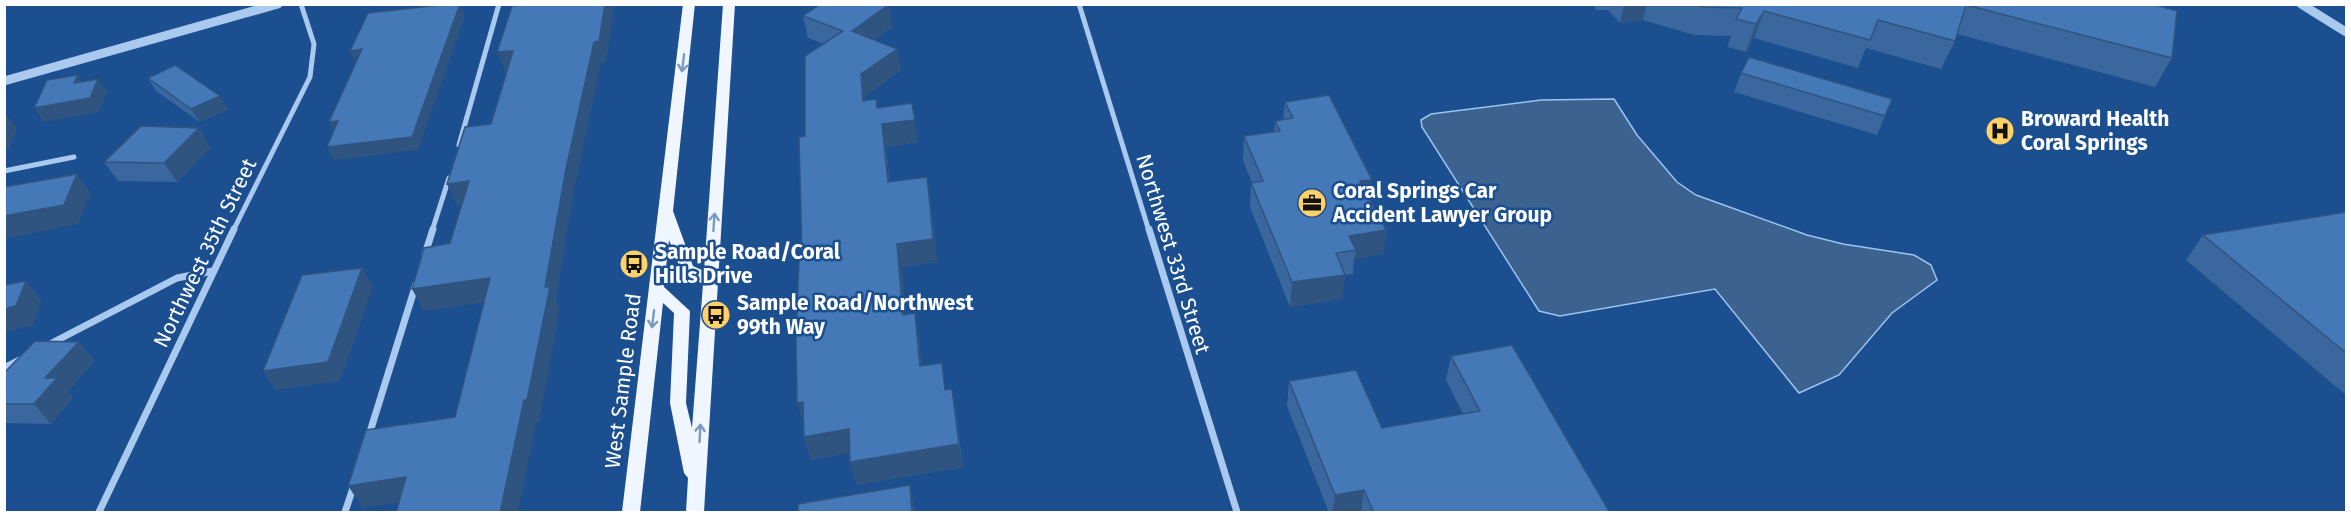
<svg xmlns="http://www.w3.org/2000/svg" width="2351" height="517" font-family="'Fira Sans',sans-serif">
  <rect width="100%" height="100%" fill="#1b4f8f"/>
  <path fill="#3c6290" stroke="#9cc4f0" stroke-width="1.5" d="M1614 99 1637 135 1677 182 1696 195 1807 235 1843 244 1914 255 1931 265 1937 280 1892 313 1839 375 1799 393 1715 289 1560 316 1539 311 1422 127 1421 120 1431 114 1541 100Z"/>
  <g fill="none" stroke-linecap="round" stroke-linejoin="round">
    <g stroke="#a9c9ee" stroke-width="5">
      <path d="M1079 4 1149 231"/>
      <path d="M459 145 499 4"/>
      <path d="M4 171 74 157"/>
      <path d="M233 231 310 77 314 44 301 4"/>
      <path d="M432 231 449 178"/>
    </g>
    <g stroke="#a9c9ee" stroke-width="7">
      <path d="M1149 229 1237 512"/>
      <path d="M425 254 433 229"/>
      <path d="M50 344 177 278 213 271"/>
      <path d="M4 368 20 360"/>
      <path d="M369 435 416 284"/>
      <path d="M99 512 234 229"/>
      <path d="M345 512 354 485"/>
    </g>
    <g stroke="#a9c9ee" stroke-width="9">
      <path d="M2301 4 2346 32"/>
      <path d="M4 81 278 4"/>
    </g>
    <path fill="#f0f6ff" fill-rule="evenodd" d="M683 4H695L673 211 693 266 704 271 723 4H735L704 512H686L688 478 684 473 670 403 674 313 663 303 640 512H622ZM669 240 682 273 703 284 692 428 686 403 690 311 664 287Z"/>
  </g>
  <g fill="#3a679d">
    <path d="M1594 4H2152L2172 58 2155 87 1957 34 1955 41 1941 69 1866 48 1858 68 1754 38 1746 52 1727 47 1731 36 1694 35 1643 20 1620 23 1608 10H1596Z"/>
    <path d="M888 5 892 27 874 40 901 70 865 96V100L876 99 878 108 918 142 886 147 890 182 930 200 934 228 937 262 902 267 905 315 919 336 922 366 947 390 956 412 963 467 856 485 849 453 811 460 804 437 802 257 805 136 824 44 808 38 803 16Z"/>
    <path d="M1741 73 1885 116 1877 135 1734 92Z"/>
    <path d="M148 78 228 109 200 122 156 91Z"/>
    <path d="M1285 102 1370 199 1386 230 1383 254 1354 259 1353 274 1345 275 1342 299 1290 307 1250 207 1251 183H1252L1243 160 1244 136 1274 132 1275 121 1283 120Z"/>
    <path d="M199 128 210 147 177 182 118 181 104 162Z"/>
    <path d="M2346 212V395L2186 260 2203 235Z"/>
    <path d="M79 342 94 361 68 392 73 398 51 424 4 423V373Z"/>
    <path d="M1451 356 1610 513H1329L1287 406 1289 381 1382 428 1463 414 1446 380Z"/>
  </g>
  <g fill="#305480">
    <path d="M460 4H461L465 16 418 150 334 160 327 147Z"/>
    <path d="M605 4H615L606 62 601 63 574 191 556 301 560 309 539 422 536 423 518 513H500L545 287 566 169 594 42Z"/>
    <path d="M1624 4H1647L1643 20 1620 23Z"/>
    <path d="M888 5 892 27 856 53 852 31Z"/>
    <path d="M1764 11 1754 38 1746 52 1756 24Z"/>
    <path d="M362 49 356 64 350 51Z"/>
    <path d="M897 49 901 70 865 96 867 123 863 101 861 74Z"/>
    <path d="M513 51 522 72 506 74 497 52Z"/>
    <path d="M78 75 87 88 74 83Z"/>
    <path d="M98 79 107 92 99 112 44 122 34 108Z"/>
    <path d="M220 96 228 109 200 122 191 109Z"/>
    <path d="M912 103 918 142 886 147 892 205 888 182 882 124Z"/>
    <path d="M7 115 17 128 9 150 4 151V122Z"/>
    <path d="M338 121 336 135 329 122Z"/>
    <path d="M199 128 210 147 177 182 164 163Z"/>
    <path d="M77 174 91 193 78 224 4 239V216Z"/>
    <path d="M927 177 934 228 937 262 902 267 907 338 903 315 897 244Z"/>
    <path d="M1372 180 1369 203 1360 181Z"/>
    <path d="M469 181 479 203 457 206 447 184Z"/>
    <path d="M1386 230 1383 254 1354 259 1356 250 1349 236Z"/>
    <path d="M362 268 373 287 340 381 276 390 263 371Z"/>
    <path d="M1345 275 1342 299 1290 307 1292 282Z"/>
    <path d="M490 278 501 300 424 311 412 289Z"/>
    <path d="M26 281 42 301 32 326 4 332V309Z"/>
    <path d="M915 313 919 336 925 389 920 366Z"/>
    <path d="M79 342 94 361 68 392 73 398 51 424 34 404 45 378Z"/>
    <path d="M952 389 963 467 856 485 850 462Z"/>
    <path d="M803 402 804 427 797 403Z"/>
    <path d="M849 429 854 452 811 460 804 437Z"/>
    <path d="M406 477 420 499 363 508 348 486Z"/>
    <path d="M910 485 915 509V513H912Z"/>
    <path d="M1364 490 1361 513H1332L1335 495Z"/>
  </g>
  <g fill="#4478b7" stroke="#305480" stroke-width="1.5">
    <path d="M449 4H460L412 137 327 147 338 121 329 122 362 49 350 51 368 13Z"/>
    <path d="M530 4H605L599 41 594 42 566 169 545 287H550L527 400H524L500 513H396L406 477 348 486 366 430 455 417 490 278 412 289 424 248 450 243 469 181 447 184 465 127 491 124 513 51 497 52 512 6Z"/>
    <path d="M821 4H886L888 5 852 31 897 49 861 74 863 101 876 99 877 108 912 103 915 120 882 124 888 182 927 177 930 205 933 239 897 244 903 315 915 313 920 366 942 363 945 390 952 389 959 444 850 462 849 429 804 437 803 402 797 403 796 338 799 258 802 257 799 137 805 136V56L843 31 803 16Z"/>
    <path d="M1693 4H2152L2177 11 2172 58 1966 5 1955 41 1878 20 1870 40 1764 11 1756 24 1736 19 1742 8 1703 7Z"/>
    <path d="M1749 57 1892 99 1885 116 1741 73Z"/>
    <path d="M175 65 220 96 191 109 148 78Z"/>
    <path d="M78 75 74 83 98 79 90 98 34 108 47 80Z"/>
    <path d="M1329 95 1372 180 1360 181 1386 230 1349 236 1356 250 1336 253 1345 275 1292 282 1251 183 1263 181 1244 136 1280 131 1275 121 1293 118 1285 102Z"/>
    <path d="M141 126 199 128 164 163 104 162Z"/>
    <path d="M77 174 64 205 4 216V187Z"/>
    <path d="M2346 212V353L2203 235Z"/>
    <path d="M362 268 328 362 263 371 302 275Z"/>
    <path d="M26 281 16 306 4 309V285Z"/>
    <path d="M35 341 79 342 45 378H57L34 404H4V373Z"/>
    <path d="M1512 345 1610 513H1374L1364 490 1335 495 1289 381 1356 370 1382 428 1480 411 1451 356Z"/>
    <path d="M910 485 912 513H798V504Z"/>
  </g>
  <defs><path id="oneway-shaft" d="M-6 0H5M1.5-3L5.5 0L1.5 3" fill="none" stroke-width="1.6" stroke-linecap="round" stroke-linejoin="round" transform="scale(1.5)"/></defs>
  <g stroke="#7b9ac1">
    <use href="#oneway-shaft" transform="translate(683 63) rotate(97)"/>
    <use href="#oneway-shaft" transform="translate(714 222) rotate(-86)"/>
    <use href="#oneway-shaft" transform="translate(653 319) rotate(97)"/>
    <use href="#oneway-shaft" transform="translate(700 433) rotate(-87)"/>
  </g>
  <defs>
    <g id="hospital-disc" transform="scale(1.5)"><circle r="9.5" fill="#ffd166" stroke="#1b4f8f"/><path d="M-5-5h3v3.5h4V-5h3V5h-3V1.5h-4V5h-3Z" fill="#111"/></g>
    <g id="office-disc" transform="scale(1.5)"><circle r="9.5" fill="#ffd166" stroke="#1b4f8f"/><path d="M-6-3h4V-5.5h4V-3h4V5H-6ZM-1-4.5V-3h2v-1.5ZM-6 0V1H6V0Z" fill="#111"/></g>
    <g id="bus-disc" transform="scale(1.5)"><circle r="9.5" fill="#ffd166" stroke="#1b4f8f"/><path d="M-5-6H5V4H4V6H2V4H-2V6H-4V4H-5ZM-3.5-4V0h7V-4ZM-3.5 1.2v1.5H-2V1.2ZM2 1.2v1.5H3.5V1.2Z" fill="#111"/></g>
  </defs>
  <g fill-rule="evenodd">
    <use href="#hospital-disc" x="2000" y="131"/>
    <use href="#office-disc" x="1312" y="203"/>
    <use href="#bus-disc" x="634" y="264"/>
    <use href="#bus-disc" x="716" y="315"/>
  </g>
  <g text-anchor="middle" stroke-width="5" stroke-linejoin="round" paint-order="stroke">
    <g font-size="21" font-weight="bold" fill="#fff" stroke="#1b4f8f" text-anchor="start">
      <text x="2021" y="126">Broward Health<tspan x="2021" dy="24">Coral Springs</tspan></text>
      <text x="1333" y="198">Coral Springs Car<tspan x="1333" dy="24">Accident Lawyer Group</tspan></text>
      <text x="655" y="259">Sample Road/Coral<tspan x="655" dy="24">Hills Drive</tspan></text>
      <text x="737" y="310">Sample Road/Northwest<tspan x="737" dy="24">99th Way</tspan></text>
    </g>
    <g font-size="21" fill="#fff" stroke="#1b4f8f">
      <text transform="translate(205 253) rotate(-64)" y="7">Northwest 35th Street</text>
      <text transform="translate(1173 254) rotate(73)" y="7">Northwest 33rd Street</text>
      <text transform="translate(623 381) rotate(-83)" y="7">West Sample Road</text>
    </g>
  </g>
  <rect width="2351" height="517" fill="none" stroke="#ffffff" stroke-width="12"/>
</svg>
